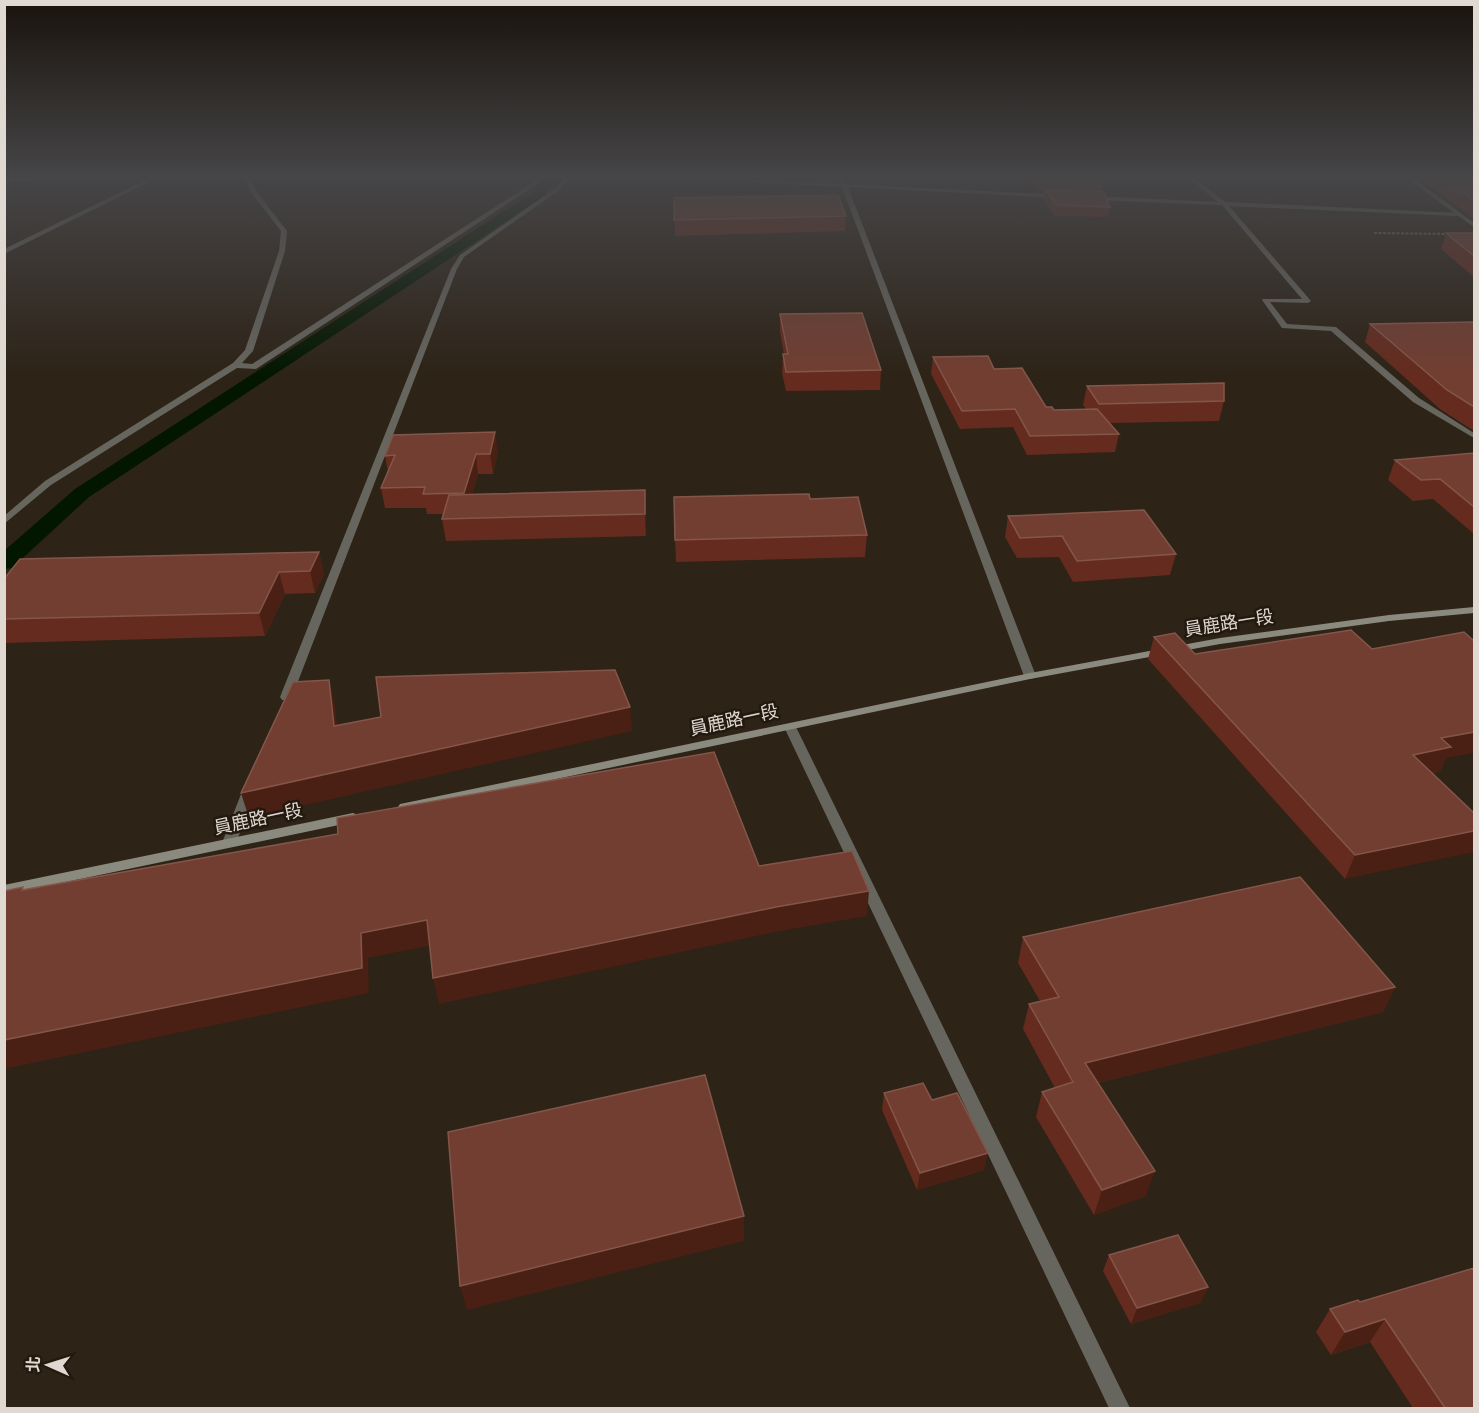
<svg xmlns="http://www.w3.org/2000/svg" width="1479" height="1413" font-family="Literata,'Noto Sans TC',serif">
  <rect width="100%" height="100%" fill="#2d2317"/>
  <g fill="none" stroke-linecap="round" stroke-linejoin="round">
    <path fill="#031700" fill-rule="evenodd" d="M545 178H557L540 199 89 497 12 568 4 569V551L75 489 532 193Z"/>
    <path stroke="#70675d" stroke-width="2" stroke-dasharray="3 1.5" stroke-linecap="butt" d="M1374 233 1450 234"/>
    <g fill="#66655e" fill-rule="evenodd">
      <path d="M4 178H67L4 182Z"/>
      <path d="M150 178H157L4 254V249Z"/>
      <path d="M245 178H251L256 191 287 231 285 251 253 351 242 363 252 364 532 183 535 178H541L536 185 256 369 237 368 51 485 4 524V516L45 481 233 363 245 350 279 251 281 231 250 191Z"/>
      <path d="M564 178H570L561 189 464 257 457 269 292 697 290 700H282L280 697 451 269 460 255 557 187Z"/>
      <path d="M684 178 841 184 839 180 842 178 846 184 1062 195 1060 198 848 187 1036 676 1034 678 1030 679 1024 676 842 187Z"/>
      <path d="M1188 178H1194L1225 202 1459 213 1457 216 1229 206 1311 301 1308 303 1270 302 1287 324 1336 327 1419 398 1474 433V438L1413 402 1331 331 1282 328 1262 300 1263 299H1302L1222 205 1092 200 1089 198 1092 196 1218 202Z"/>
      <path d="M790 723 796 727 1130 1408H1109L784 727Z"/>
      <path d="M250 785 257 789 236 843 234 846H224L222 843 243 789Z"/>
    </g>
    <path fill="#66655e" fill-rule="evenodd" d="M1406 178H1413L1474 223V227Z"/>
    <g fill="#8a8a7e" fill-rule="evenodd">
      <path d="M1474 607V613L1389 621 1220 644 1030 679 405 811 400 810 398 807 400 804 405 803 1030 673 1220 638 1389 615Z"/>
      <path d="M353 813 358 815 360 818 358 821 4 895V885Z"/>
    </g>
  </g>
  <g fill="#652b1e">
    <path d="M1032 178H1099L1102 186 1101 192 1110 207 1108 217 1055 216 1044 200 1045 191H1037L1031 182Z"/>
    <path d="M1423 178H1474V219L1422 180Z"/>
    <path d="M674 198 846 216 845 231 675 236Z"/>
    <path d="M1446 233H1474V277L1441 249Z"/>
    <path d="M780 314 881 370 880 390 786 391 782 373 783 354H784L780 332Z"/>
    <path d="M1474 322V431L1440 409 1365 342 1370 324Z"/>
    <path d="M933 357 994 369 1046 407 1054 410 1086 409 1083 405 1087 386 1224 401 1219 421 1109 423 1119 434 1115 452 1027 455 1013 427 960 429 931 374Z"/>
    <path d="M498 451 493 474H478L472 494 645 490 646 536 446 541 442 519 444 514H427L426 508H385L381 488 388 472 385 456Z"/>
    <path d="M1474 453V534L1433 499 1413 501 1388 480 1395 460Z"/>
    <path d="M810 499 867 535 865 557 676 562 675 540Z"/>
    <path d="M1008 516 1176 554 1170 575 1073 582 1059 557 1017 558 1005 537Z"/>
    <path d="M319 552 324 574 315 593 285 594 265 636 4 643V579Z"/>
    <path d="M1154 637 1195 654 1446 758 1440 771 1432 773 1345 879 1148 659Z"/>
    <path d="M1023 937 1395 987 1383 1012 1098 1083 1146 1196 1094 1215 1036 1117 1042 1092 1055 1088 1023 1029 1029 1004 1040 1001 1018 963Z"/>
    <path d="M884 1093 984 1170 917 1190 882 1110Z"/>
    <path d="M1109 1255 1208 1287 1200 1303 1131 1324 1103 1271Z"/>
    <path d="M1474 1268V1408H1413L1370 1342 1331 1355 1316 1332 1330 1309 1360 1302Z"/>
  </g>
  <g fill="#492013">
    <path d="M495 432 498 451 493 474 490 454Z"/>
    <path d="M476 454 478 474 467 514 464 493Z"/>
    <path d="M645 490 646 511V536L645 514Z"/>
    <path d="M319 552 324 574 315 593 310 571Z"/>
    <path d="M279 572 285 594 265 636 259 613Z"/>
    <path d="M329 680 335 704 340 750 334 726Z"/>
    <path d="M630 707 632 731 249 818 241 793Z"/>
    <path d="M1474 732V753L1446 758 1440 771 1403 778 1413 755 1441 738Z"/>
    <path d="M1474 831V852L1345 879 1355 855Z"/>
    <path d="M869 891 867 916 775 932 439 1004 433 978 776 907Z"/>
    <path d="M427 920 433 945 368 958 369 993 4 1069V1040L361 933Z"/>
    <path d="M1395 987 1383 1012 1078 1088 1085 1063Z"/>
    <path d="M988 1153 984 1170 917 1190 920 1173Z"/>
    <path d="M1155 1171 1146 1196 1094 1215 1102 1190Z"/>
    <path d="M744 1216V1241L467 1310 460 1286Z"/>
    <path d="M1208 1287 1200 1303 1131 1324 1137 1308Z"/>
    <path d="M1385 1319 1370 1342 1331 1355 1345 1332Z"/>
  </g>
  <g fill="#723e31" stroke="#84564a" stroke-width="1.5">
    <path d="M1035 178H1099L1102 186 1039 183Z"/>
    <path d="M1443 178H1474V200Z"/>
    <path d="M1045 190 1103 192 1110 207 1057 205Z"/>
    <path d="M838 195 846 216 674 220V198Z"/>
    <path d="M1446 233H1474V256Z"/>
    <path d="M862 313 881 370 786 372 783 354H788L780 314Z"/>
    <path d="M1474 322V407L1447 390 1370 324Z"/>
    <path d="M988 356 994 369 1022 368 1046 407H1052L1054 410 1097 409 1119 434 1030 436 1015 409 962 411 933 357Z"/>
    <path d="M1224 383V401L1099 404 1087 386Z"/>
    <path d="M495 432 490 454H476L464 493 423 494 425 487 381 488 395 455 385 456 393 435Z"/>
    <path d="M1474 453V507L1440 479 1421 480 1395 460Z"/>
    <path d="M645 490V514L442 519 449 495Z"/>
    <path d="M809 494 810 499 858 497 867 535 675 540 674 497Z"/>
    <path d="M1144 510 1176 554 1077 561 1062 536 1020 538 1008 516Z"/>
    <path d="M319 552 310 571 279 572 259 613 4 619V579L20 559Z"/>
    <path d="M1351 630 1372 649 1464 632 1474 641V732L1441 738 1451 747 1413 755 1474 813V831L1355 855 1154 637 1175 633 1195 654Z"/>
    <path d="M615 670 630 707 241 793 293 682 329 680 334 726 381 717 376 677Z"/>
    <path d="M714 752 759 866 852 851 869 891 776 907 433 978 427 920 361 933 362 968 4 1040V891L23 887 22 890 338 834 337 818Z"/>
    <path d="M1300 877 1395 987 1085 1063 1155 1171 1102 1190 1042 1092 1073 1082 1029 1004 1059 997 1023 937Z"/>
    <path d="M705 1075 744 1216 460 1286 448 1132Z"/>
    <path d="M923 1083 932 1100 957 1093 988 1153 920 1173 884 1093Z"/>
    <path d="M1178 1235 1208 1287 1137 1308 1109 1255Z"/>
    <path d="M1474 1268V1408H1445L1385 1319 1345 1332 1330 1309 1358 1300 1360 1302Z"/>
  </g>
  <linearGradient id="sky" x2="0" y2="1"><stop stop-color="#19130d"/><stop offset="0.47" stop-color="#464547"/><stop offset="1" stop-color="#464547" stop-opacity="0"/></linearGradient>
  <rect width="1479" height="376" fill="url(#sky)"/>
  <g text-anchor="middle" stroke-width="5" stroke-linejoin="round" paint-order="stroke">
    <g font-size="18" fill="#e0d9d2" stroke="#23190e">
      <text transform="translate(1229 623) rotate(-9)" y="6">員鹿路一段</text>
      <text transform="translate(734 720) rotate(-12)" y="6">員鹿路一段</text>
      <text transform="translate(258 819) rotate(-12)" y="6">員鹿路一段</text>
    </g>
  </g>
  <rect width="1479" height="1413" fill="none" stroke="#e0d9d2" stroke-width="12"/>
  <g transform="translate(48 1365) rotate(273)" stroke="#23190e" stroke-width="4.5" paint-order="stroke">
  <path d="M0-4.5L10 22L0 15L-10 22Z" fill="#e0d9d2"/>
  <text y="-9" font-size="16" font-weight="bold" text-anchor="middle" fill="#e0d9d2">北</text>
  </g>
</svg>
